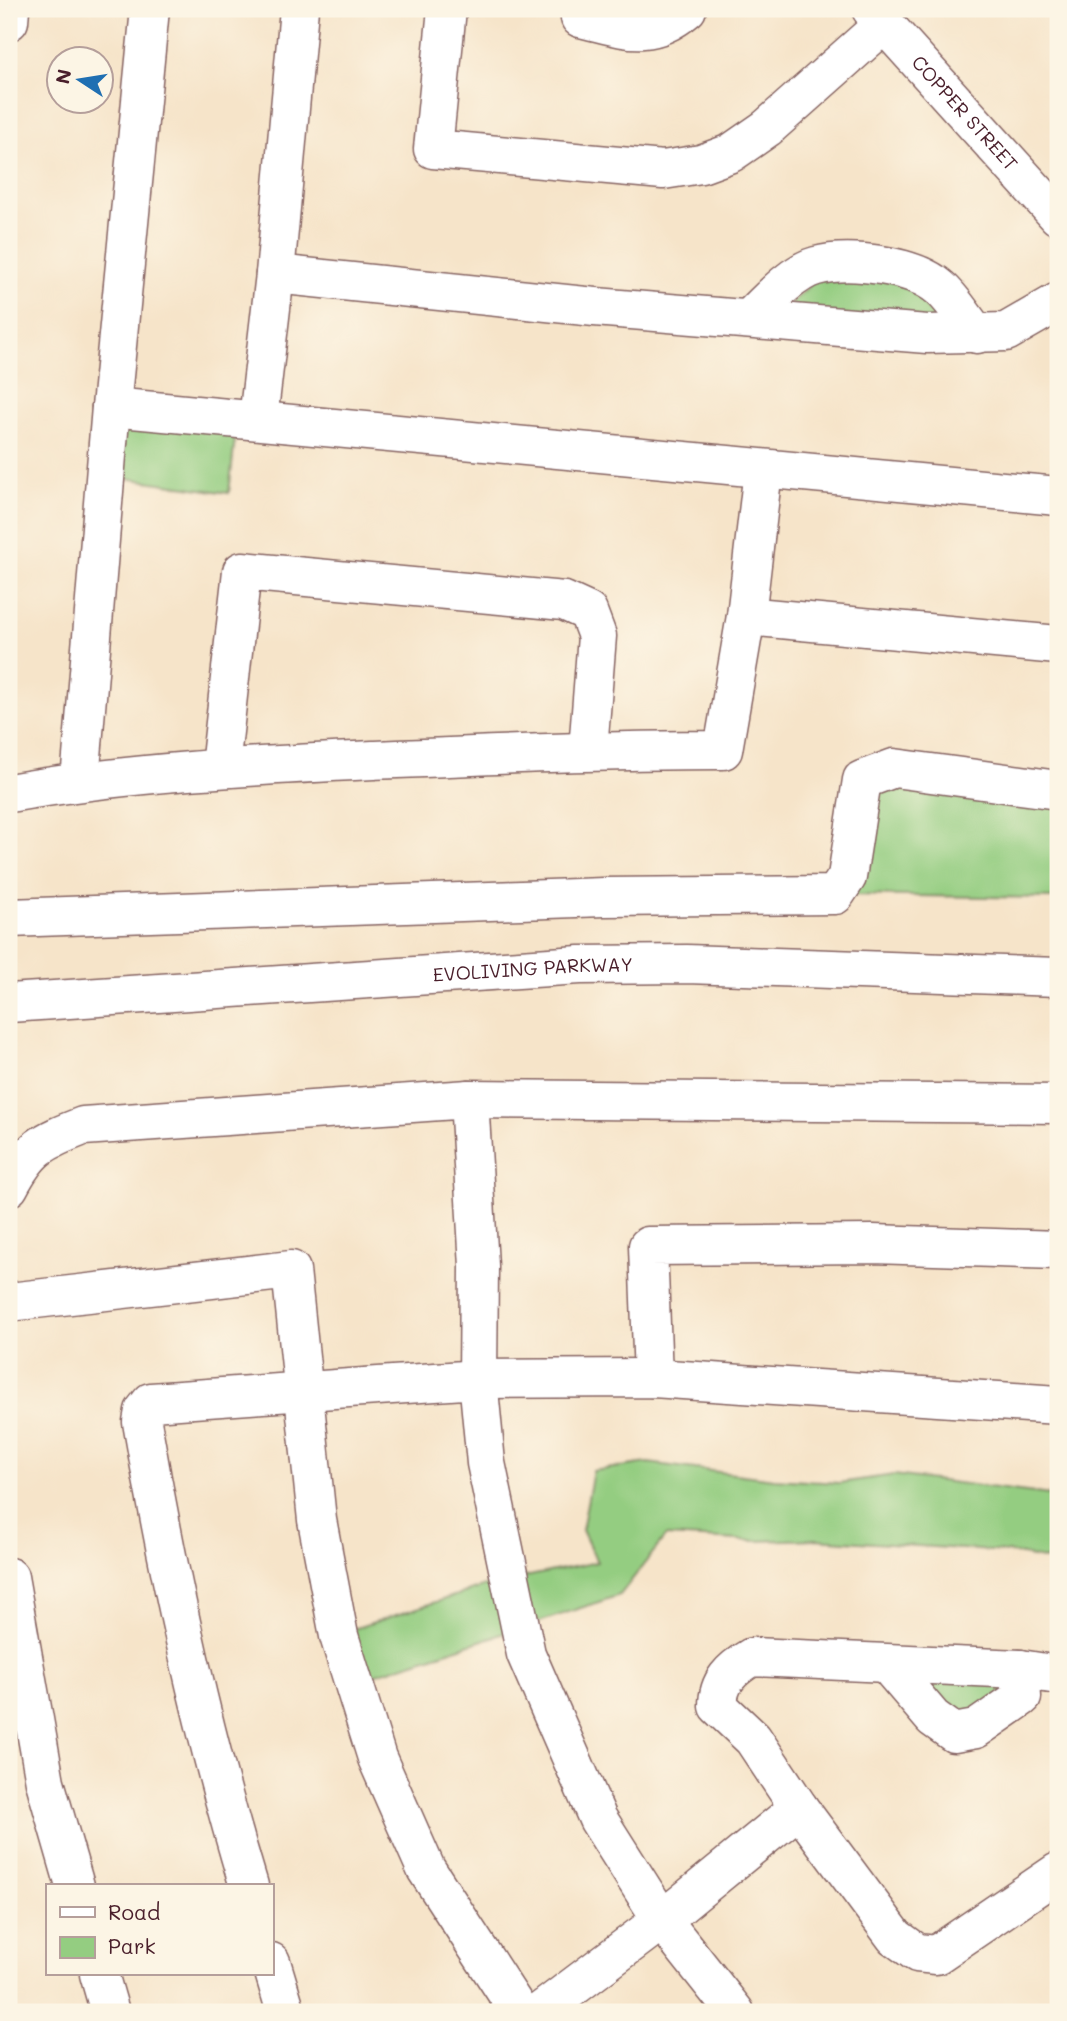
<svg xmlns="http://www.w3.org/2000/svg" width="1067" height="2021" font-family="Mali,sans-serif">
  <rect width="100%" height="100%" fill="#fcf5e5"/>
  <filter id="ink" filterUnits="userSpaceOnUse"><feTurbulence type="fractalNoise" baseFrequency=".0143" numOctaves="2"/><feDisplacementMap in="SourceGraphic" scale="14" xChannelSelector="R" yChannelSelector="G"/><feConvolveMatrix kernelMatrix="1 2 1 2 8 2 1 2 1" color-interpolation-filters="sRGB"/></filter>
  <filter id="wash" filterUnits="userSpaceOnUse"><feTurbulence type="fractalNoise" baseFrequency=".00686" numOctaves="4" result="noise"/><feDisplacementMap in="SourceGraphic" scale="28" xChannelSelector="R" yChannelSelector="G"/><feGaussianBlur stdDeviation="1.57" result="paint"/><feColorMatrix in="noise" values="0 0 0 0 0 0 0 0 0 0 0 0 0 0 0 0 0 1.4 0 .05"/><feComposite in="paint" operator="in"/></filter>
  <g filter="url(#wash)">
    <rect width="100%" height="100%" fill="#f6e4c9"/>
    <g fill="#94cd81" stroke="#6f7656" stroke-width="2">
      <path d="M822 273 912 279 967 329 780 314Z"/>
      <path d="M124 417 236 429 229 493 117 477Z"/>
      <path d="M869 782 1058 795V898L844 895Z"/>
      <path d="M648 1463 774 1479 839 1483 894 1475 1058 1496V1562L1007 1552 815 1539 756 1541 666 1536 620 1595 533 1624 520 1578 597 1562 582 1530 593 1471Z"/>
      <path d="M494 1583 508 1632 361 1679 347 1631Z"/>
      <path d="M914 1674 1005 1676 1008 1689 959 1722Z"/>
    </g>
  </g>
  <g filter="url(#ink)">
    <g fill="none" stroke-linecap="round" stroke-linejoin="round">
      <g stroke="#866462" stroke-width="41">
        <g id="minor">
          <path d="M447 9 433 149 663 170 701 164 731 153 767 128 884 24"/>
          <path d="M582 9 580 18C625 28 649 41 687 9"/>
          <path id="s1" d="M871 9 1058 216"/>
          <path d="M9 21 10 9"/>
          <path d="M275 274 595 307 927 334 1006 332 1058 302"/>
          <path d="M749 319C766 302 793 272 816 266 849 257 914 265 940 288 954 300 965 320 977 334"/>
          <path d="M111 407 1058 496"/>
          <path d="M258 419 275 274 299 9"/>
          <path d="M746 616 1058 645"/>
          <path d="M220 767 242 571 564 601 588 612 597 636 588 750"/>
          <path d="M80 781 111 407 150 9"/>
          <path d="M9 793C130 772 251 766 373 760 490 755 606 750 723 750L746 616 763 470"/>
          <path d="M9 918 604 897 835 895 847 877 862 780 894 768 1058 790"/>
          <path id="s2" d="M9 1003 580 965 687 964 1058 977"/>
          <path d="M469 1099 479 1266 478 1379 486 1463 526 1654 598 1819 662 1920 735 2012"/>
          <path d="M9 1187C30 1147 42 1142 83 1126L469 1099 1058 1104"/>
          <path d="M9 1302 291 1270 317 1520 339 1636 377 1758 426 1869 519 2012"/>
          <path d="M653 1378 648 1246 873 1244 1058 1250"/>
          <path d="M9 1577 45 1782 75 1886"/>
          <path d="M887 1664 933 1718 954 1733 976 1729 1022 1697 1020 1669"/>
          <path d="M1058 1675 1020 1669 752 1657C731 1669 718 1682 718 1706L753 1739 799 1808 895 1937 917 1953 936 1955 1058 1872"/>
          <path d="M249 1886C203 1734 169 1579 142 1422L144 1411 151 1402 478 1379 653 1378 1058 1405"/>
          <path d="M271 1962 286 2012"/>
          <path d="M99 1974 110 2012"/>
          <path d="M540 2012 662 1920 799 1808"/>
        </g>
      </g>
      <use href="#minor" stroke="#fff" stroke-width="38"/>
    </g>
  </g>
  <g text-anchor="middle" stroke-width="7" stroke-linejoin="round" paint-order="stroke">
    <g font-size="19" fill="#4a1f2b" stroke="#fcf5e5">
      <text dy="7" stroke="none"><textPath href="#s1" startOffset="140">COPPER STREET</textPath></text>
      <text dy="7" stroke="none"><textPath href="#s2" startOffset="525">EVOLIVING PARKWAY</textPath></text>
    </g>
  </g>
  <rect width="1067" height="2021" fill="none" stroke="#fcf5e5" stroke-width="35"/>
  <rect x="46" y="1884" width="228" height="91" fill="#fcf5e5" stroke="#b59f9b" stroke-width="2"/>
  <rect x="60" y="1907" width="35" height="10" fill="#ffffff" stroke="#b59f9b" stroke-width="2"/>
  <text x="108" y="1920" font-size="21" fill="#4a1f2b">Road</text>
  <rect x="60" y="1937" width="35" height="21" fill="#94cd81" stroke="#b59f9b" stroke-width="2"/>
  <text x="108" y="1954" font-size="21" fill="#4a1f2b">Park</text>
  <g transform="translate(80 80) rotate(282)"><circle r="33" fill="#fcf5e5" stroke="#b59f9b" stroke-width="2"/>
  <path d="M0-5L12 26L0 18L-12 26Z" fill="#1f6fb2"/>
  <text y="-10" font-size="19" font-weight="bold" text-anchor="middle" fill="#4a1f2b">N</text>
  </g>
</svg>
